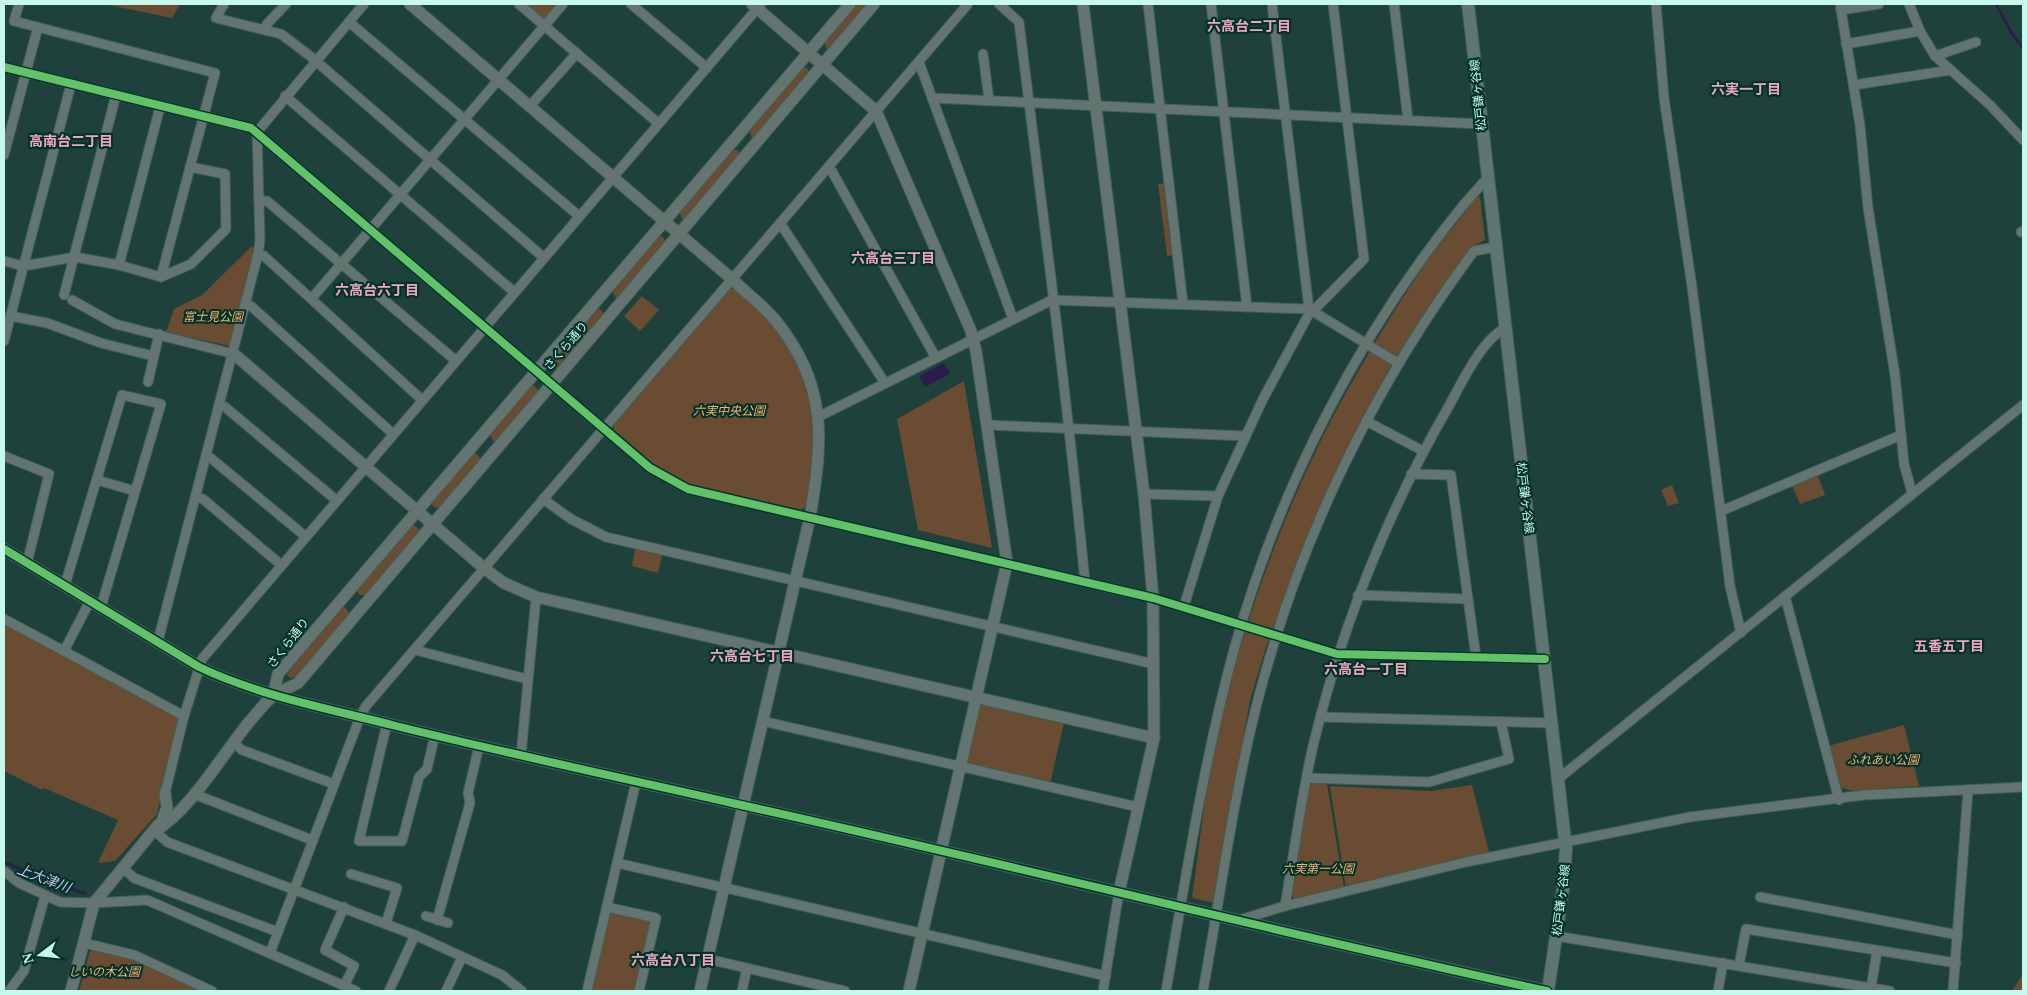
<svg xmlns="http://www.w3.org/2000/svg" width="2027" height="995" font-family="'Times New Roman','Noto Sans JP',serif">
  <rect width="100%" height="100%" fill="#1e413b"/>
  <g fill="#694c31">
    <path d="M104 4H180L172 18Z"/>
    <path d="M519 4H563L544 25Z"/>
    <path d="M857 4H871L827 50 824 42Z"/>
    <path d="M802 67 807 68 810 73 755 138H752L749 130Z"/>
    <path d="M733 150H737L741 155 685 219H682L679 211Z"/>
    <path d="M1165 183 1174 255 1167 256 1158 184Z"/>
    <path d="M1476 197H1480L1485 240 1471 247 1457 265 1390 367 1339 467 1310 532 1267 644 1250 700 1215 903 1192 898C1200 843 1205 785 1218 730 1243 624 1285 506 1337 409 1364 360 1393 311 1425 264 1441 241 1460 220 1476 197Z"/>
    <path d="M658 236 663 237 666 242 618 298H616L612 290Z"/>
    <path d="M251 247 256 248 230 346 166 332 174 309 202 295Z"/>
    <path d="M728 289H735C747 300 760 311 771 323 800 356 816 404 815 447 815 466 810 486 808 505L801 510 687 483 665 473 652 464 614 431 613 422Z"/>
    <path d="M642 296 659 310 640 331 624 316Z"/>
    <path d="M597 309H600L604 314 559 368 554 369 551 361Z"/>
    <path d="M964 381 992 548 918 530 897 419Z"/>
    <path d="M533 385 538 390 537 394 498 441H493L490 433 530 386Z"/>
    <path d="M475 453 480 458 479 462 440 507 435 508 431 503 471 454Z"/>
    <path d="M1817 473 1825 495 1800 504 1791 483Z"/>
    <path d="M1672 485 1679 503 1668 506 1661 490Z"/>
    <path d="M414 525 419 529 418 533 365 595H360L356 590 410 526Z"/>
    <path d="M635 549 662 555 658 573 632 566Z"/>
    <path d="M344 607 349 612 348 616 295 677 290 678 286 673 340 608Z"/>
    <path d="M4 624 176 716 179 722 157 814 115 861 98 863 118 820 44 788 42 790 4 771Z"/>
    <path d="M983 705 1064 723 1050 784 971 766 967 761 979 707Z"/>
    <path d="M1904 725 1919 786 1852 791 1840 787 1828 746Z"/>
    <path d="M1314 782 1327 784 1344 888 1295 899 1290 893 1309 787Z"/>
    <path d="M1472 785 1490 856 1346 888 1330 786 1431 791Z"/>
    <path d="M612 912 650 919 652 924 637 991 591 990 609 914Z"/>
    <path d="M94 949 133 959 203 991H79L90 951Z"/>
    <path d="M2023 974V991H2012Z"/>
  </g>
  <path fill="#2c1c4a" d="M944 363 950 374 925 387 919 376Z"/>
  <g fill="none" stroke-linecap="round" stroke-linejoin="round">
    <g stroke="#2c1c4a" stroke-width="2.5">
      <path d="M1996 4 2012 34 2023 48"/>
      <path d="M4 862 50 882 84 893"/>
    </g>
    <g stroke="#3f5f59" stroke-width="11">
      <g id="minor">
        <path d="M19 4 14 21 215 73 161 277"/>
        <path d="M224 4 216 18 281 34 310 56 543 257"/>
        <path d="M519 4 658 123"/>
        <path d="M631 4 707 68"/>
        <path d="M999 4 1019 22C1042 208 1067 395 1085 582"/>
        <path d="M1148 4 1183 304"/>
        <path d="M1211 4 1247 307"/>
        <path d="M1272 4 1309 309"/>
        <path d="M1394 4 1408 120"/>
        <path d="M1656 4 1664 98 1692 287 1730 586 1741 633"/>
        <path d="M1840 4 1860 125 1868 208 1895 375 1904 464 1912 493"/>
        <path d="M1909 4 1920 31 1935 56 1990 105 2023 140"/>
        <path d="M1841 10 1879 4"/>
        <path d="M349 22 579 216"/>
        <path d="M266 30 267 24 286 4"/>
        <path d="M1846 44 1920 31"/>
        <path d="M983 54 989 100"/>
        <path d="M1935 56 1976 42"/>
        <path d="M919 62 1013 319"/>
        <path d="M4 67 251 128 650 468 688 489 1153 598 1337 654 1545 659"/>
        <path d="M1854 85 1951 70"/>
        <path d="M285 96 513 291"/>
        <path d="M932 98 1481 124"/>
        <path d="M529 107 577 53"/>
        <path d="M4 155 38 27"/>
        <path d="M829 166 936 358"/>
        <path d="M259 201H267L455 360"/>
        <path d="M780 223 885 383"/>
        <path d="M2021 232 2023 231"/>
        <path d="M258 254 264 256 421 399"/>
        <path d="M4 261 23 266 75 257 119 265 161 277 191 264 226 229 225 174 190 167"/>
        <path d="M119 265 160 107"/>
        <path d="M64 295 116 95"/>
        <path d="M312 298 563 4"/>
        <path d="M72 300 115 324 234 354"/>
        <path d="M246 305 251 306 392 433"/>
        <path d="M1313 311 1364 259 1333 4"/>
        <path d="M10 316 47 323 101 343 153 356"/>
        <path d="M4 341 71 84"/>
        <path d="M148 382 159 334"/>
        <path d="M219 405 225 407 336 500"/>
        <path d="M820 416 1052 300 1309 309 1398 363"/>
        <path d="M1366 421 1423 451"/>
        <path d="M987 425 1245 436"/>
        <path d="M207 455 305 536"/>
        <path d="M4 456 49 474 27 563"/>
        <path d="M97 480 135 491"/>
        <path d="M1144 494 1218 496"/>
        <path d="M196 497 203 499 280 564"/>
        <path d="M543 499 571 519 606 537 1154 664"/>
        <path d="M1721 511 1901 435"/>
        <path d="M65 585 122 395 161 404 101 607"/>
        <path d="M1358 595 1468 599 1451 475 1411 474"/>
        <path d="M1785 596 1839 800"/>
        <path d="M1468 599 1476 657"/>
        <path d="M1184 606 1218 496 1263 399 1311 310"/>
        <path d="M4 619 64 651 90 601"/>
        <path d="M158 641 258 254 260 240 257 132 364 4"/>
        <path d="M415 650 527 679"/>
        <path d="M64 651 184 716"/>
        <path d="M1321 717 1551 723"/>
        <path d="M762 721 1138 807"/>
        <path d="M387 723 359 841H402L419 777 427 769 435 735"/>
        <path d="M233 742 242 750 334 784"/>
        <path d="M521 755 536 597"/>
        <path d="M1307 778 1429 782 1509 759 1501 722"/>
        <path d="M1558 779 2023 405"/>
        <path d="M195 792 199 796 312 840"/>
        <path d="M165 793 184 716 202 659 761 4"/>
        <path d="M155 831 167 842 415 935 502 975 522 991"/>
        <path d="M617 863 1106 976"/>
        <path d="M123 868 134 878 278 932"/>
        <path d="M4 871 19 883 60 902 94 903 147 900 356 991"/>
        <path d="M351 874 397 888 386 923"/>
        <path d="M1760 897 1958 935"/>
        <path d="M1285 906C1294 853 1301 798 1313 746 1342 625 1388 511 1450 404 1462 382 1482 340 1504 329"/>
        <path d="M344 907 325 950 354 966 344 986"/>
        <path d="M607 907 656 918 639 991"/>
        <path d="M426 916 448 923"/>
        <path d="M437 920 470 803 468 793 479 746"/>
        <path d="M1239 920 1285 906 1466 862 1690 817 1864 795 2023 787"/>
        <path d="M1556 936 1890 991"/>
        <path d="M84 943 134 955 212 991"/>
        <path d="M270 953 360 717 366 706 968 4"/>
        <path d="M708 959 845 991"/>
        <path d="M1739 965 1746 929 1956 963"/>
        <path d="M1871 988 1877 951"/>
        <path d="M9 991 24 971 45 896"/>
        <path d="M389 991 415 935"/>
        <path d="M446 991 462 957"/>
        <path d="M587 991 636 782"/>
        <path d="M742 991 747 968"/>
        <path d="M1103 991 1119 892"/>
        <path d="M1166 991C1186 876 1204 759 1235 646 1279 489 1358 335 1461 208 1469 198 1479 188 1487 178"/>
        <path d="M1203 991C1221 892 1234 790 1260 692 1302 533 1376 383 1474 251L1495 247"/>
        <path d="M1718 991 1723 963"/>
        <path d="M1953 991 1968 790"/>
      </g>
    </g>
    <g stroke="#3f5f59" stroke-width="13">
      <g id="tertiary">
        <path d="M410 4 732 279C746 293 764 306 776 321 828 385 823 441 810 517L700 991"/>
        <path d="M752 4 876 111 971 331 976 351 1007 563 909 991"/>
        <path d="M1083 4 1144 494 1153 598 1154 738 1119 892"/>
        <path d="M234 354 485 569 504 583 536 597 1154 738"/>
        <path d="M4 549 199 667C260 696 326 708 392 725 505 753 618 777 732 803 1004 863 1275 932 1547 991"/>
        <path d="M273 696 278 674 850 4"/>
        <path d="M163 818 167 807 165 793"/>
        <path d="M155 831C191 810 223 753 250 721 258 712 265 702 274 695 281 691 290 687 298 683L874 4"/>
        <path d="M71 991 94 903 159 824"/>
      </g>
    </g>
    <g stroke="#3f5f59" stroke-width="14">
      <path id="secondary" d="M1468 4 1566 849 1563 889 1548 991"/>
    </g>
    <use href="#minor" stroke="#647470" stroke-width="9"/>
    <use href="#tertiary" stroke="#647470" stroke-width="11"/>
    <use href="#secondary" stroke="#5f7571" stroke-width="12"/>
    <g stroke="#00332a" stroke-width="11">
      <g id="cycleway">
        <path d="M4 67 251 128 650 468 688 489 1153 598 1337 654 1545 659"/>
        <path d="M4 549 199 667C260 696 326 708 392 725 505 753 618 777 732 803 1004 863 1275 932 1547 991"/>
      </g>
    </g>
    <use href="#cycleway" stroke="#61c268" stroke-width="8"/>
  </g>
  <g text-anchor="middle" stroke-width="4.5" stroke-linejoin="round" paint-order="stroke">
    <g font-size="12" fill="#c6f8ec" stroke="#00332a">
      <text transform="translate(1478 95) rotate(-96)" y="4">松戸鎌ヶ谷線</text>
      <text transform="translate(566 346) rotate(-49)" y="4">さくら通り</text>
      <text transform="translate(1525 498) rotate(83)" y="4">松戸鎌ヶ谷線</text>
      <text transform="translate(288 643) rotate(-52)" y="4">さくら通り</text>
      <text transform="translate(1561 900) rotate(-83)" y="4">松戸鎌ヶ谷線</text>
    </g>
    <g font-size="12" font-style="italic" fill="#feaf70" stroke="#00332a">
      <text x="213" y="321">富士見公園</text>
      <text x="729" y="415">六実中央公園</text>
      <text x="1883" y="764">ふれあい公園</text>
      <text x="1318" y="873">六実第一公園</text>
      <text x="104" y="976">しいの木公園</text>
    </g>
    <g font-size="14" font-weight="bold" fill="#f4a3be" stroke="#00332a">
      <text x="1249" y="31">六高台二丁目</text>
      <text x="1746" y="94">六実一丁目</text>
      <text x="71" y="146">高南台二丁目</text>
      <text x="893" y="263">六高台三丁目</text>
      <text x="377" y="295">六高台六丁目</text>
      <text x="1949" y="651">五香五丁目</text>
      <text x="752" y="661">六高台七丁目</text>
      <text x="1366" y="674">六高台一丁目</text>
      <text x="673" y="965">六高台八丁目</text>
    </g>
    <g font-size="14" font-style="italic" fill="#cebff3" stroke="#00332a">
      <text transform="translate(44 878) rotate(21)" y="5">上大津川</text>
    </g>
  </g>
  <rect width="2027" height="995" fill="none" stroke="#c6f8ec" stroke-width="10"/>
  <g transform="translate(40 955) rotate(254)" stroke="#00332a" stroke-width="4" paint-order="stroke">
  <path d="M0-4L9 19L0 12L-9 19Z" fill="#c6f8ec"/>
  <text y="-8" font-size="14" font-weight="bold" text-anchor="middle" fill="#c6f8ec">N</text>
  </g>
</svg>
